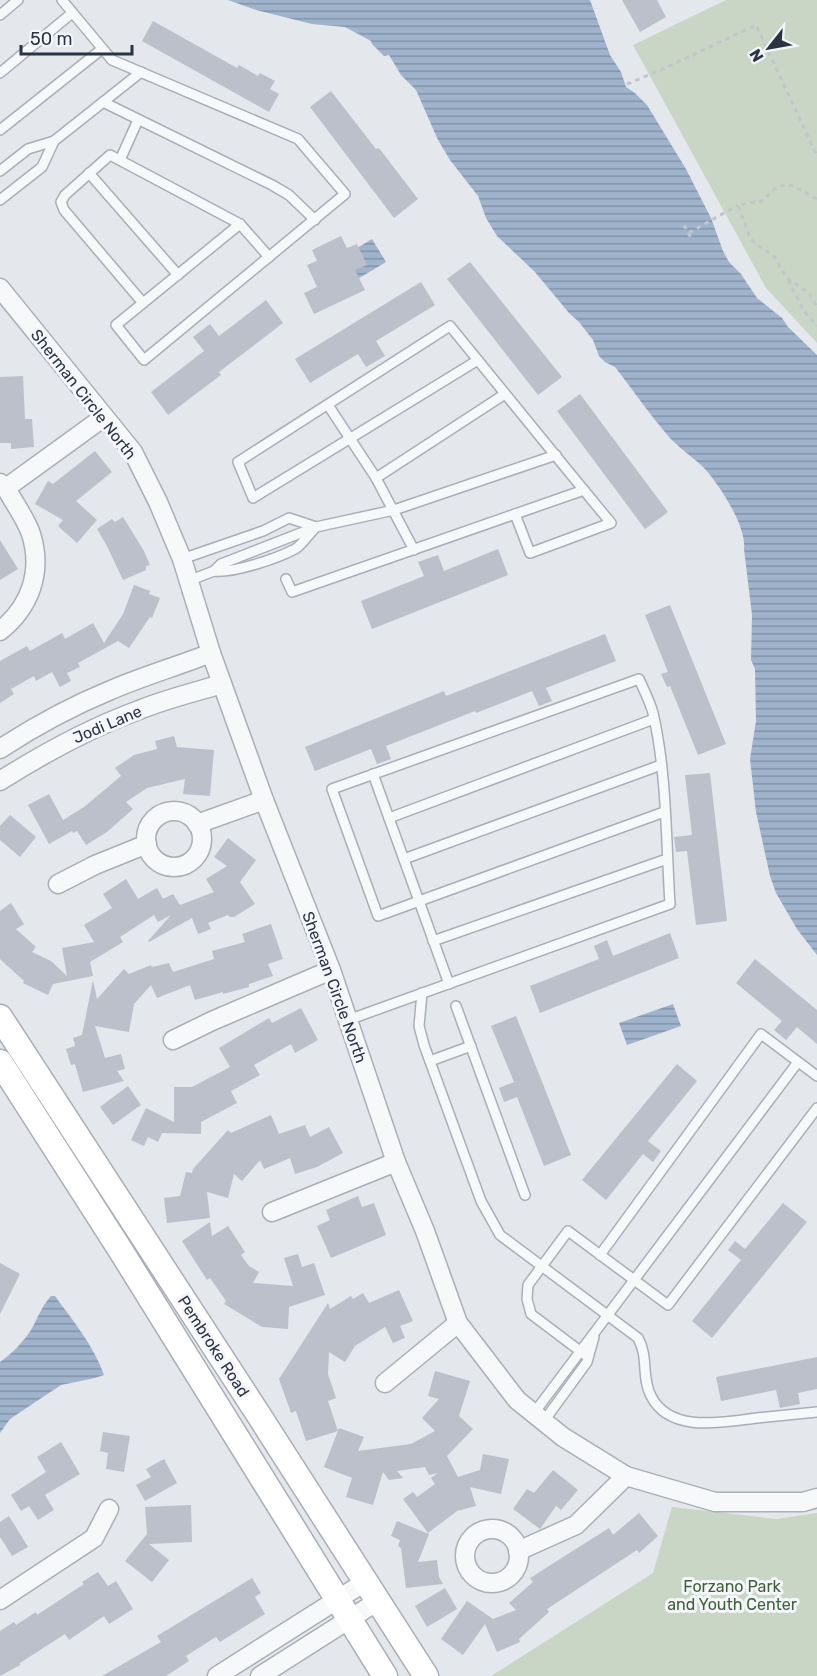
<svg xmlns="http://www.w3.org/2000/svg" width="817" height="1676" font-family="Rubik,sans-serif">
  <defs>
    <pattern id="water-rules" width="6" height="5" patternUnits="userSpaceOnUse" patternTransform="scale(1.5)"><rect width="6" height="5" fill="#9fb4cc"/><path d="M0 2.5h6" fill="none" stroke="#8293a7"/></pattern>
  </defs>
  <rect width="100%" height="100%" fill="#e4e7ec"/>
  <g fill="#c9d6c5">
    <path d="M726 0H817V343L766 288 633 45Z"/>
    <path d="M672 1507 776 1519 817 1513V1676H491L653 1573Z"/>
  </g>
  <g fill="url(#water-rules)">
    <path d="M228 0H590L610 55 621 72 626 87 635 93 647 105 686 169 711 218 723 251 729 262 741 274 757 298 782 318 788 327 817 355V955L797 929 776 893 770 876 756 812 750 759 756 721 755 669 751 660 752 615 744 549C747 527 719 484 704 468 693 457 680 449 669 437 650 415 633 390 615 367L605 362 599 356 593 340 579 322 569 313 535 272 497 236 486 218 478 196 450 160 438 140 416 90 401 75 389 55 384 56 372 44 371 41 345 27 312 24 256 10Z"/>
    <path d="M372 239 386 262 351 283 337 260Z"/>
    <path d="M673 1004 681 1026 627 1045 619 1023Z"/>
    <path d="M51 1296H55C73 1321 94 1346 104 1375L95 1378 61 1385 10 1419 0 1433V1362C12 1354 23 1342 31 1330 38 1318 41 1307 51 1296Z"/>
  </g>
  <g fill="#bbc0ca">
    <path d="M622 0H657L666 17 640 32Z"/>
    <path d="M153 21 237 68 239 65 258 76 260 73 275 81 270 89 279 94 269 112 142 41Z"/>
    <path d="M331 91 376 149 379 148 418 199 394 218 310 107Z"/>
    <path d="M341 236 347 248 357 244 367 265 355 270 365 290 314 314 304 293 317 287 307 265 317 261 312 250Z"/>
    <path d="M470 262 562 377 538 395 447 279Z"/>
    <path d="M421 282 435 305 376 341 385 356 366 367 358 354 310 383 295 359Z"/>
    <path d="M266 300 283 323 219 372 221 375 168 415 151 392 204 351 193 337 210 324 219 336Z"/>
    <path d="M23 376 25 419H32L34 447 11 449V443H0V377Z"/>
    <path d="M580 394 668 512 645 529 557 411Z"/>
    <path d="M95 451 112 472 76 501 97 520 77 543 58 526 63 520 35 504 48 481 53 484Z"/>
    <path d="M123 517 144 551 150 565 146 566V570L123 580 107 546 97 529 112 519 115 522Z"/>
    <path d="M0 540 18 569 0 580Z"/>
    <path d="M498 549 508 575 372 629 361 601 424 576 418 562 438 555 444 571Z"/>
    <path d="M134 585 150 591 149 594 160 598 152 618 150 617 129 648 118 641 78 663 80 667 67 673 71 681 60 687 52 672 36 681 34 676 11 689 14 694 0 703V661L27 646 30 651 62 633 65 639 93 623 104 643 123 614Z"/>
    <path d="M670 605 726 744 698 755 670 686 667 687 661 674 668 672 645 615Z"/>
    <path d="M605 634 616 661 546 688 552 701 539 706 532 691 476 713 475 711 386 746 391 759 377 764 371 749 315 771 305 747 444 691 446 696Z"/>
    <path d="M174 736 177 747 214 750 210 796 183 794 185 779 147 788 126 802 133 809 107 832 86 845 77 831 73 833 72 831 49 844 28 805 49 794 63 820 84 807 121 776 115 768 134 755 157 749 155 741Z"/>
    <path d="M710 773 727 921 696 925 687 851 676 852 674 837 692 835 685 775Z"/>
    <path d="M10 815 36 837 20 857 0 840V826Z"/>
    <path d="M228 838 256 860 240 882 255 904 234 917H230L228 915 208 923 211 929 198 934 192 918 149 942 148 941 171 915 158 922 154 915 120 937 123 942 90 962 93 976 53 984 48 995 23 983 24 981 0 959V911L11 903 24 924 16 929 36 947 32 952 51 961 67 976 62 948 94 942 84 925 112 908 103 894 126 879 138 899 157 888 163 899 173 894 180 905 214 892 206 879 227 866 214 857Z"/>
    <path d="M271 924 283 959 268 964 273 976 249 984V987L223 994V992L195 1000 190 985 157 998 151 985 134 1004 129 1032 95 1026 105 1058 121 1054 125 1069 117 1071 124 1081 83 1092 75 1064 71 1065 66 1049 75 1046 73 1038 82 1035 93 980 97 999 124 969 129 974 151 965 152 967 169 963 173 972 214 959 212 951 245 942 242 934Z"/>
    <path d="M670 933 679 958 540 1013 530 986 599 959 594 946 607 940 613 956Z"/>
    <path d="M755 959 817 1010V1044L797 1027 786 1040 774 1030 782 1021 736 983Z"/>
    <path d="M301 1008 318 1040 295 1053 291 1044 254 1065 260 1075 231 1091 237 1103 201 1122V1134L162 1133 158 1142 148 1137 144 1146 131 1140 146 1108 174 1122V1087H192L230 1067 219 1048 269 1018 272 1023Z"/>
    <path d="M516 1016 571 1155 544 1166 517 1097 504 1102 499 1088 514 1082 491 1026Z"/>
    <path d="M677 1064 697 1081 648 1141 661 1151 653 1162 643 1154 606 1200 582 1180Z"/>
    <path d="M128 1086 141 1105 113 1125 100 1107Z"/>
    <path d="M271 1115 279 1134 305 1125 310 1137 329 1127 343 1153 317 1167 295 1174 290 1158 264 1169 260 1160 242 1181 234 1174 228 1198 207 1192 210 1218 167 1223 164 1198 180 1196 186 1172 192 1173 193 1169 228 1130 231 1133Z"/>
    <path d="M358 1196 362 1207 374 1203 386 1235 331 1258 317 1226 330 1220 326 1210Z"/>
    <path d="M783 1203 807 1222 712 1338 692 1321 741 1260 728 1250 735 1241 745 1249Z"/>
    <path d="M210 1222 212 1236 228 1226 245 1252 241 1255 249 1266 259 1272 253 1283 293 1286 284 1258 298 1254 302 1267 314 1263 325 1295 289 1307 288 1329 262 1327 224 1304 226 1301 210 1278 207 1280 182 1241Z"/>
    <path d="M0 1263 20 1274 0 1314Z"/>
    <path d="M399 1290 413 1321 400 1326 405 1338 393 1343 385 1327 355 1346 345 1362 329 1352 328 1374 336 1398 328 1401 338 1431 306 1441 296 1411 291 1413 279 1379 328 1303 330 1309 351 1296 353 1299 363 1293 369 1303Z"/>
    <path d="M817 1357V1389L798 1393 800 1404 780 1408 776 1390 721 1401 716 1377Z"/>
    <path d="M435 1371 470 1381 459 1416 473 1429 447 1456 458 1477 480 1470 483 1454 509 1459 501 1494 470 1487 476 1506 457 1511 428 1533 403 1499 413 1492 417 1497 435 1484 431 1478 438 1473 429 1475 425 1467 397 1471 403 1478 389 1480 383 1472 373 1505 346 1497 352 1478 324 1467 339 1428 364 1437 358 1451 411 1444 435 1431 422 1418 439 1399 428 1396Z"/>
    <path d="M103 1432 130 1436 124 1472 106 1469 108 1453 100 1451Z"/>
    <path d="M61 1442 80 1474 45 1495 54 1510 38 1520 29 1506 21 1511 11 1495 46 1472 37 1457Z"/>
    <path d="M164 1459 177 1483 145 1501 136 1485 151 1477 146 1469Z"/>
    <path d="M553 1470 578 1490 561 1510 556 1506 540 1529 513 1509 527 1489 534 1493Z"/>
    <path d="M191 1505 192 1542 149 1544 169 1560 152 1582 125 1561 147 1534 145 1507Z"/>
    <path d="M639 1513 658 1536 639 1553 637 1550 547 1609 549 1612 519 1639 520 1642 497 1652 485 1624 463 1655 441 1639 467 1601 493 1619 516 1610 509 1603 533 1582 530 1578 609 1528 613 1535Z"/>
    <path d="M9 1516 28 1547 12 1556 0 1537V1522Z"/>
    <path d="M397 1521 429 1534 418 1562 437 1560 439 1577 443 1584 406 1588 401 1548 398 1546 400 1540 391 1536Z"/>
    <path d="M98 1572 108 1586 116 1581 133 1609 109 1624 104 1616 69 1640 65 1634 20 1663V1665L0 1676V1631L14 1622 16 1625 36 1612 37 1615 84 1584 82 1582Z"/>
    <path d="M252 1578 261 1593 255 1597 265 1614 220 1642 216 1637 186 1656 189 1661 166 1676H102L161 1642 157 1636Z"/>
    <path d="M445 1588 457 1609 427 1627 415 1606Z"/>
  </g>
  <g fill="none" stroke-linecap="round" stroke-linejoin="round">
    <g stroke="#a9aeb7" stroke-width="12">
      <g id="lane">
        <path d="M62 0 112 60 298 139 345 194 144 360 116 325 240 224"/>
        <path d="M0 15 18 0"/>
        <path d="M0 73 72 13"/>
        <path d="M103 102 272 185 289 195 315 220"/>
        <path d="M0 130 102 49"/>
        <path d="M120 160 138 120"/>
        <path d="M0 171 28 149 54 141 141 72"/>
        <path d="M89 173 178 275"/>
        <path d="M0 200 42 167 54 141"/>
        <path d="M143 303 64 210 61 202 65 195 110 155 240 224 269 257"/>
        <path d="M478 360 253 498 238 462 450 326C504 392 557 458 611 523L530 553 515 514"/>
        <path d="M328 405 376 478 414 550"/>
        <path d="M376 478 505 394"/>
        <path d="M182 559 263 531 289 518 316 527"/>
        <path d="M214 571C234 573 276 559 295 549 302 545 308 535 314 529"/>
        <path d="M286 579 292 592 584 490"/>
        <path d="M188 581 214 571 221 564 316 527 394 510 556 455"/>
        <path d="M373 774 449 984"/>
        <path d="M389 818 654 719"/>
        <path d="M404 859 661 765"/>
        <path d="M433 941 667 859"/>
        <path d="M422 993 419 1026 424 1045 481 1201 500 1235 638 1338C649 1358 641 1377 651 1396 670 1434 724 1422 757 1418 777 1416 797 1414 817 1412"/>
        <path d="M456 1006 525 1195"/>
        <path d="M348 1020 670 904C666 842 667 773 653 713 650 702 644 690 639 679L332 789 378 916 664 812"/>
        <path d="M430 1061 471 1046"/>
        <path d="M600 1255 761 1034 817 1076"/>
        <path d="M588 1357 531 1314 527 1299 528 1285 568 1231 668 1305 817 1108"/>
        <path d="M534 1413 798 1062"/>
        <path d="M544 1421 587 1362 594 1337"/>
      </g>
    </g>
    <g stroke="#a9aeb7" stroke-width="21">
      <g id="street">
        <path d="M0 288 133 452 158 502 182 559 211 653 264 800 331 970 396 1162 425 1231 458 1323 517 1400 563 1437 626 1476 715 1502H803L817 1498"/>
        <path d="M0 483 6 488C14 503 26 519 31 534 43 572 30 607 0 631"/>
        <path d="M6 488 104 417"/>
        <path d="M0 749C35 726 72 706 111 690 143 676 178 666 211 653"/>
        <path d="M0 781C44 753 90 728 139 710 166 699 195 692 222 684"/>
        <circle cx="174" cy="839" r="28"/>
        <path d="M197 824 264 800"/>
        <path d="M58 884 95 865 147 844"/>
        <path d="M173 1040 212 1021 331 970"/>
        <path d="M272 1212 396 1162"/>
        <path d="M385 1383 458 1323"/>
        <circle cx="492" cy="1556" r="27"/>
        <path d="M518 1551 576 1525 626 1476"/>
        <path d="M0 1600 94 1538 109 1509"/>
        <path d="M217 1676 365 1582"/>
        <path d="M260 1676 378 1601"/>
      </g>
    </g>
    <g stroke="#a9aeb7" stroke-width="27">
      <g id="secondary">
        <path d="M0 1017 260 1417 426 1676"/>
        <path d="M0 1062 121 1251 385 1676"/>
      </g>
    </g>
    <g stroke="#c2c5cb" stroke-width="3" stroke-dasharray="4.5 4.5" stroke-linecap="butt">
      <path d="M627 84 663 69 756 25 817 156"/>
      <path d="M817 199 793 186 787 184 774 189 762 201 738 205 750 238 757 245 773 255 787 278 809 293 817 307"/>
      <path d="M684 225 692 240"/>
      <path d="M689 233 738 205"/>
      <path d="M788 280 804 311 817 326"/>
    </g>
    <use href="#lane" stroke="#f7f8fa" stroke-width="9"/>
    <use href="#street" stroke="#f7f8fa" stroke-width="18"/>
    <use href="#secondary" stroke="#fff" stroke-width="24"/>
  </g>
  <g text-anchor="middle" stroke-width="6" stroke-linejoin="round" paint-order="stroke">
    <g font-size="16" fill="#2b3445" stroke="#f4f6f9">
      <text transform="translate(84 394) rotate(52)" y="6">Sherman Circle North</text>
      <text transform="translate(107 724) rotate(-23)" y="6">Jodi Lane</text>
      <text transform="translate(335 987) rotate(70)" y="6">Sherman Circle North</text>
      <text transform="translate(214 1346) rotate(57)" y="6">Pembroke Road</text>
    </g>
    <g font-size="16" fill="#3f6138" stroke="#f4f6f9">
      <text x="732" y="1592">Forzano Park<tspan x="732" dy="18">and Youth Center</tspan></text>
    </g>
  </g>
  <g transform="translate(769 48) rotate(239)" stroke="#f4f6f9" stroke-width="4.5" paint-order="stroke">
  <path d="M0-4.5L10 22L0 15L-10 22Z" fill="#2b3445"/>
  <text y="-9" font-size="16" font-weight="bold" text-anchor="middle" fill="#2b3445">N</text>
  </g>
  <path d="M21 45v9h111v-9" fill="none" stroke="#2b3445" stroke-width="3"/>
  <text x="30" y="45" font-size="18" fill="#2b3445" stroke="#f4f6f9" stroke-width="4.5" paint-order="stroke">50 m</text>
</svg>
